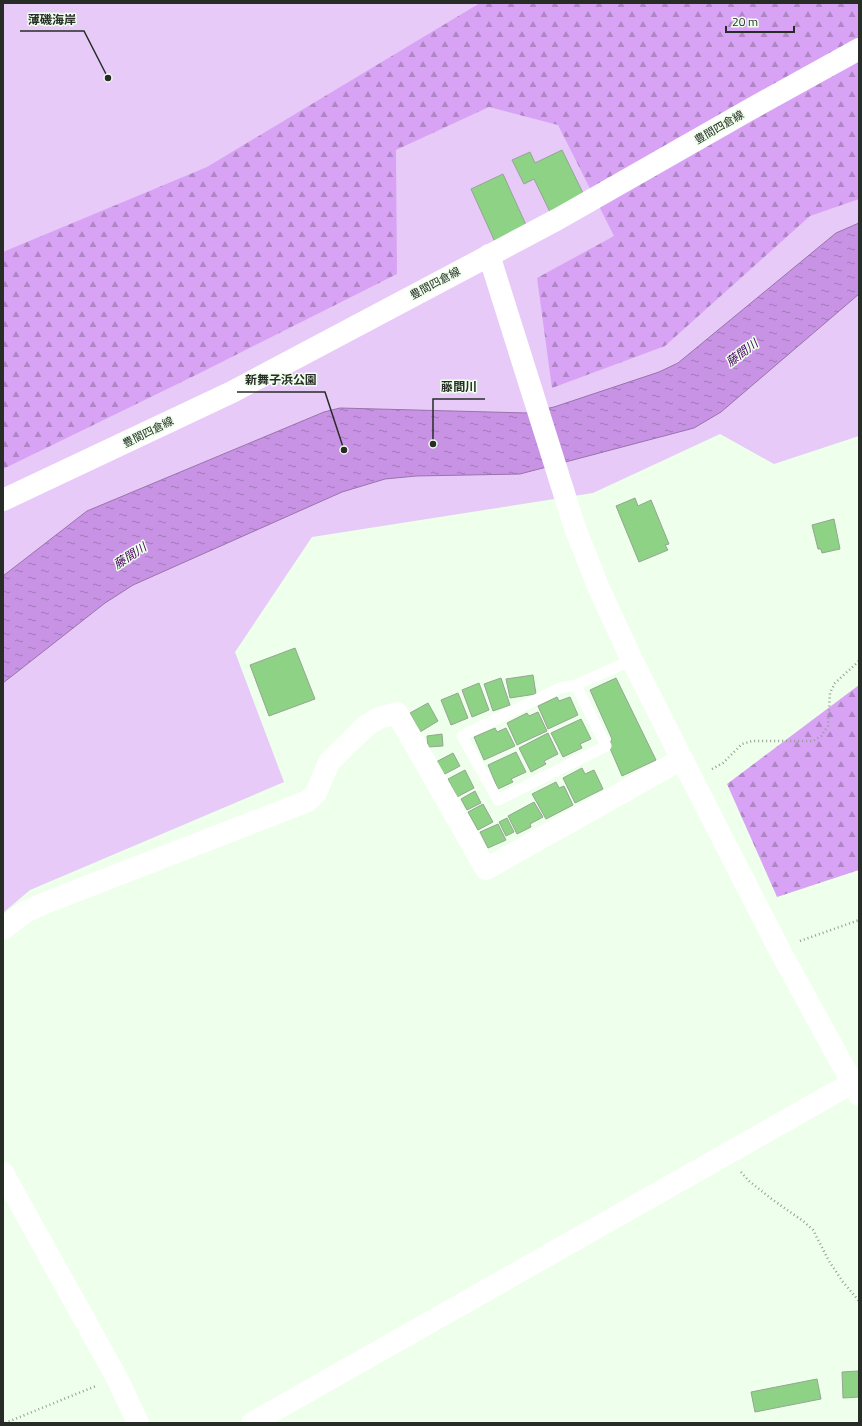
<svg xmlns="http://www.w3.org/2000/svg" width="862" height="1426" font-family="'Titillium Web','Noto Sans JP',sans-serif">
  <defs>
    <pattern id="forest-firs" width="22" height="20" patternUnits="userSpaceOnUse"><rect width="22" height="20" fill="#d8a3f5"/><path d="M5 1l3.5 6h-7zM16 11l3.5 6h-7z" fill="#af85c6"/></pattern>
    <pattern id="water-ripples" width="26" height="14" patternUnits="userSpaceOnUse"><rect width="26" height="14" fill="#c893e4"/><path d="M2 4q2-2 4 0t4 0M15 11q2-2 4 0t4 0" fill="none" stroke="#a278b9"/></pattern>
  </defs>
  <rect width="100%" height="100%" fill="#eeffeb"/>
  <path fill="#e7caf8" d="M3 3H859V436L774 464 720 434 593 493 312 537 235 652 284 782 30 890 3 913Z"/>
  <g fill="url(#forest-firs)">
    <path d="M480 3H859V199L810 216 665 346 552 388 537 278 614 236 558 125 489 107 396 150 397 274 198 374 3 469V252L207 167Z"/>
    <path d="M859 685V870L777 897 727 784Z"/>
  </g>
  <path fill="url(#water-ripples)" stroke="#9874ab" d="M859 223V294L721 412 694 428 520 474 416 476 385 479 342 492 133 585 105 603 3 683V576L87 511 324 412 340 408 527 413 554 407 659 372 678 363 836 233Z"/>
  <g fill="#8dd285" stroke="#95a593">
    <path d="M562 150 584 195 550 212 534 179 524 184 512 160 530 152 535 163Z"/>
    <path d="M503 174 527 227 495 242 471 189Z"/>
    <path d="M635 498 638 506 651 500 669 544 665 545 668 550 639 562 616 506Z"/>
    <path d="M834 519 840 549 822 553 821 549H818L812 525Z"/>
    <path d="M295 648 315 699 269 716 250 665Z"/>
    <path d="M533 675 536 694 510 698 506 679Z"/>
    <path d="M501 678 510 705 493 711 484 684Z"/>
    <path d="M616 678 656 760 622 776 609 746 612 739 590 690Z"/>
    <path d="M479 683 489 710 472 717 462 690Z"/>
    <path d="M458 693 468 718 451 725 441 700Z"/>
    <path d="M557 697 559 701 570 697 578 715 548 729 538 706Z"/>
    <path d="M428 703 438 721 420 732 410 713Z"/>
    <path d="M538 712 547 731 517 745 507 723 527 713 529 716Z"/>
    <path d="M581 719 591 739 580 744 582 748 563 757 551 733Z"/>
    <path d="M495 728 497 732 506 728 515 746 484 760 474 737Z"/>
    <path d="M548 733 558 754 544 761 546 764 531 772 519 748Z"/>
    <path d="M442 734 443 746 428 747 427 736Z"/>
    <path d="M516 752 526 772 511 779 513 782 498 789 488 765Z"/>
    <path d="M453 753 460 766 443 775 436 762Z"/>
    <path d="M582 768 585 774 594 770 603 789 575 803 563 778Z"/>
    <path d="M465 770 474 788 457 797 448 779Z"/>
    <path d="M556 782 559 788 564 786 573 805 546 819 532 794Z"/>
    <path d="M475 791 481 803 467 810 461 799Z"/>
    <path d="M534 802 543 817 530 824 531 827 517 834 508 816Z"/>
    <path d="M483 804 493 822 478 830 468 812Z"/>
    <path d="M507 818 514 832 506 836 499 822Z"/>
    <path d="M498 824 506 840 488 848 480 832Z"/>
    <path d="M859 1371V1397L843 1398 842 1372Z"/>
    <path d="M817 1379 821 1399 755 1412 751 1392Z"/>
  </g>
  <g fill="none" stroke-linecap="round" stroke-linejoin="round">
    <g stroke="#939f91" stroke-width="2.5" stroke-dasharray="1 3" stroke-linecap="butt">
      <path d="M712 769 723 763 742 744 752 741H813L821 736 828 726 830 693 835 683 859 661"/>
      <path d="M800 941 859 920"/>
      <path d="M741 1172 749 1181 773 1200 803 1221 813 1230 829 1261 843 1282 859 1301"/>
      <path d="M5 1423 96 1386"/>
    </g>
    <path stroke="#fff" stroke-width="11" d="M576 685 606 746 498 800 462 736 560 688 576 685 632 660"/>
    <g stroke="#fff" stroke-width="22">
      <path d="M489 255 575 528 600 591 632 660 692 779 779 949 859 1095"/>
      <path d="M3 929 25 912 45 903 308 801 316 793 329 762 367 725 379 718 397 713 486 869 682 759"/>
      <path d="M3 1173 117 1378 138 1423"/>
      <path d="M252 1423 852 1083"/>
    </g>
    <path stroke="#fff" stroke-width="22" d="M3 500 232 392 558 219 749 110 859 49"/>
  </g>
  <g text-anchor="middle" stroke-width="3" stroke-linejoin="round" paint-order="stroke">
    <g font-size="11" fill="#272d26" stroke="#eeffeb">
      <text transform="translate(719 127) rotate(-30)" y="4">豊間四倉線</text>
      <text transform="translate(435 283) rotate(-28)" y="4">豊間四倉線</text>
      <text transform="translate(148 432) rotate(-26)" y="4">豊間四倉線</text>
    </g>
    <g font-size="12" font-style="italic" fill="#4a0065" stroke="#eeffeb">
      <text transform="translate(742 353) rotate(-37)" y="4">藤間川</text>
      <text transform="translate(130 556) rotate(-33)" y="4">藤間川</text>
    </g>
  </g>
  <path fill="none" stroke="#272d26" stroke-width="1.5" d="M108 78L84 31H20M344 450L325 392H237M433 444L433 399H485"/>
  <g fill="#272d26" stroke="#eeffeb" stroke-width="1.5">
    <circle cx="108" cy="78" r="4"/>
    <circle cx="344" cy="450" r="4"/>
    <circle cx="433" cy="444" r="4"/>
  </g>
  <g font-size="12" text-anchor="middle" font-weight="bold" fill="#272d26" stroke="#eeffeb" stroke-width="3" stroke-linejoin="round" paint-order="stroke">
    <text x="52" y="24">薄磯海岸</text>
    <text x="281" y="384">新舞子浜公園</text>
    <text x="459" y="391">藤間川</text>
  </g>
  <rect width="862" height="1426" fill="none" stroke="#272d26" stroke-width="8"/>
  <path d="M726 26v6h68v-6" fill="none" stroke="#272d26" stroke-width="2"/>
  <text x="732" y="26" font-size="12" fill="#272d26" stroke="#eeffeb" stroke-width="3" paint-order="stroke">20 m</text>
</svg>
